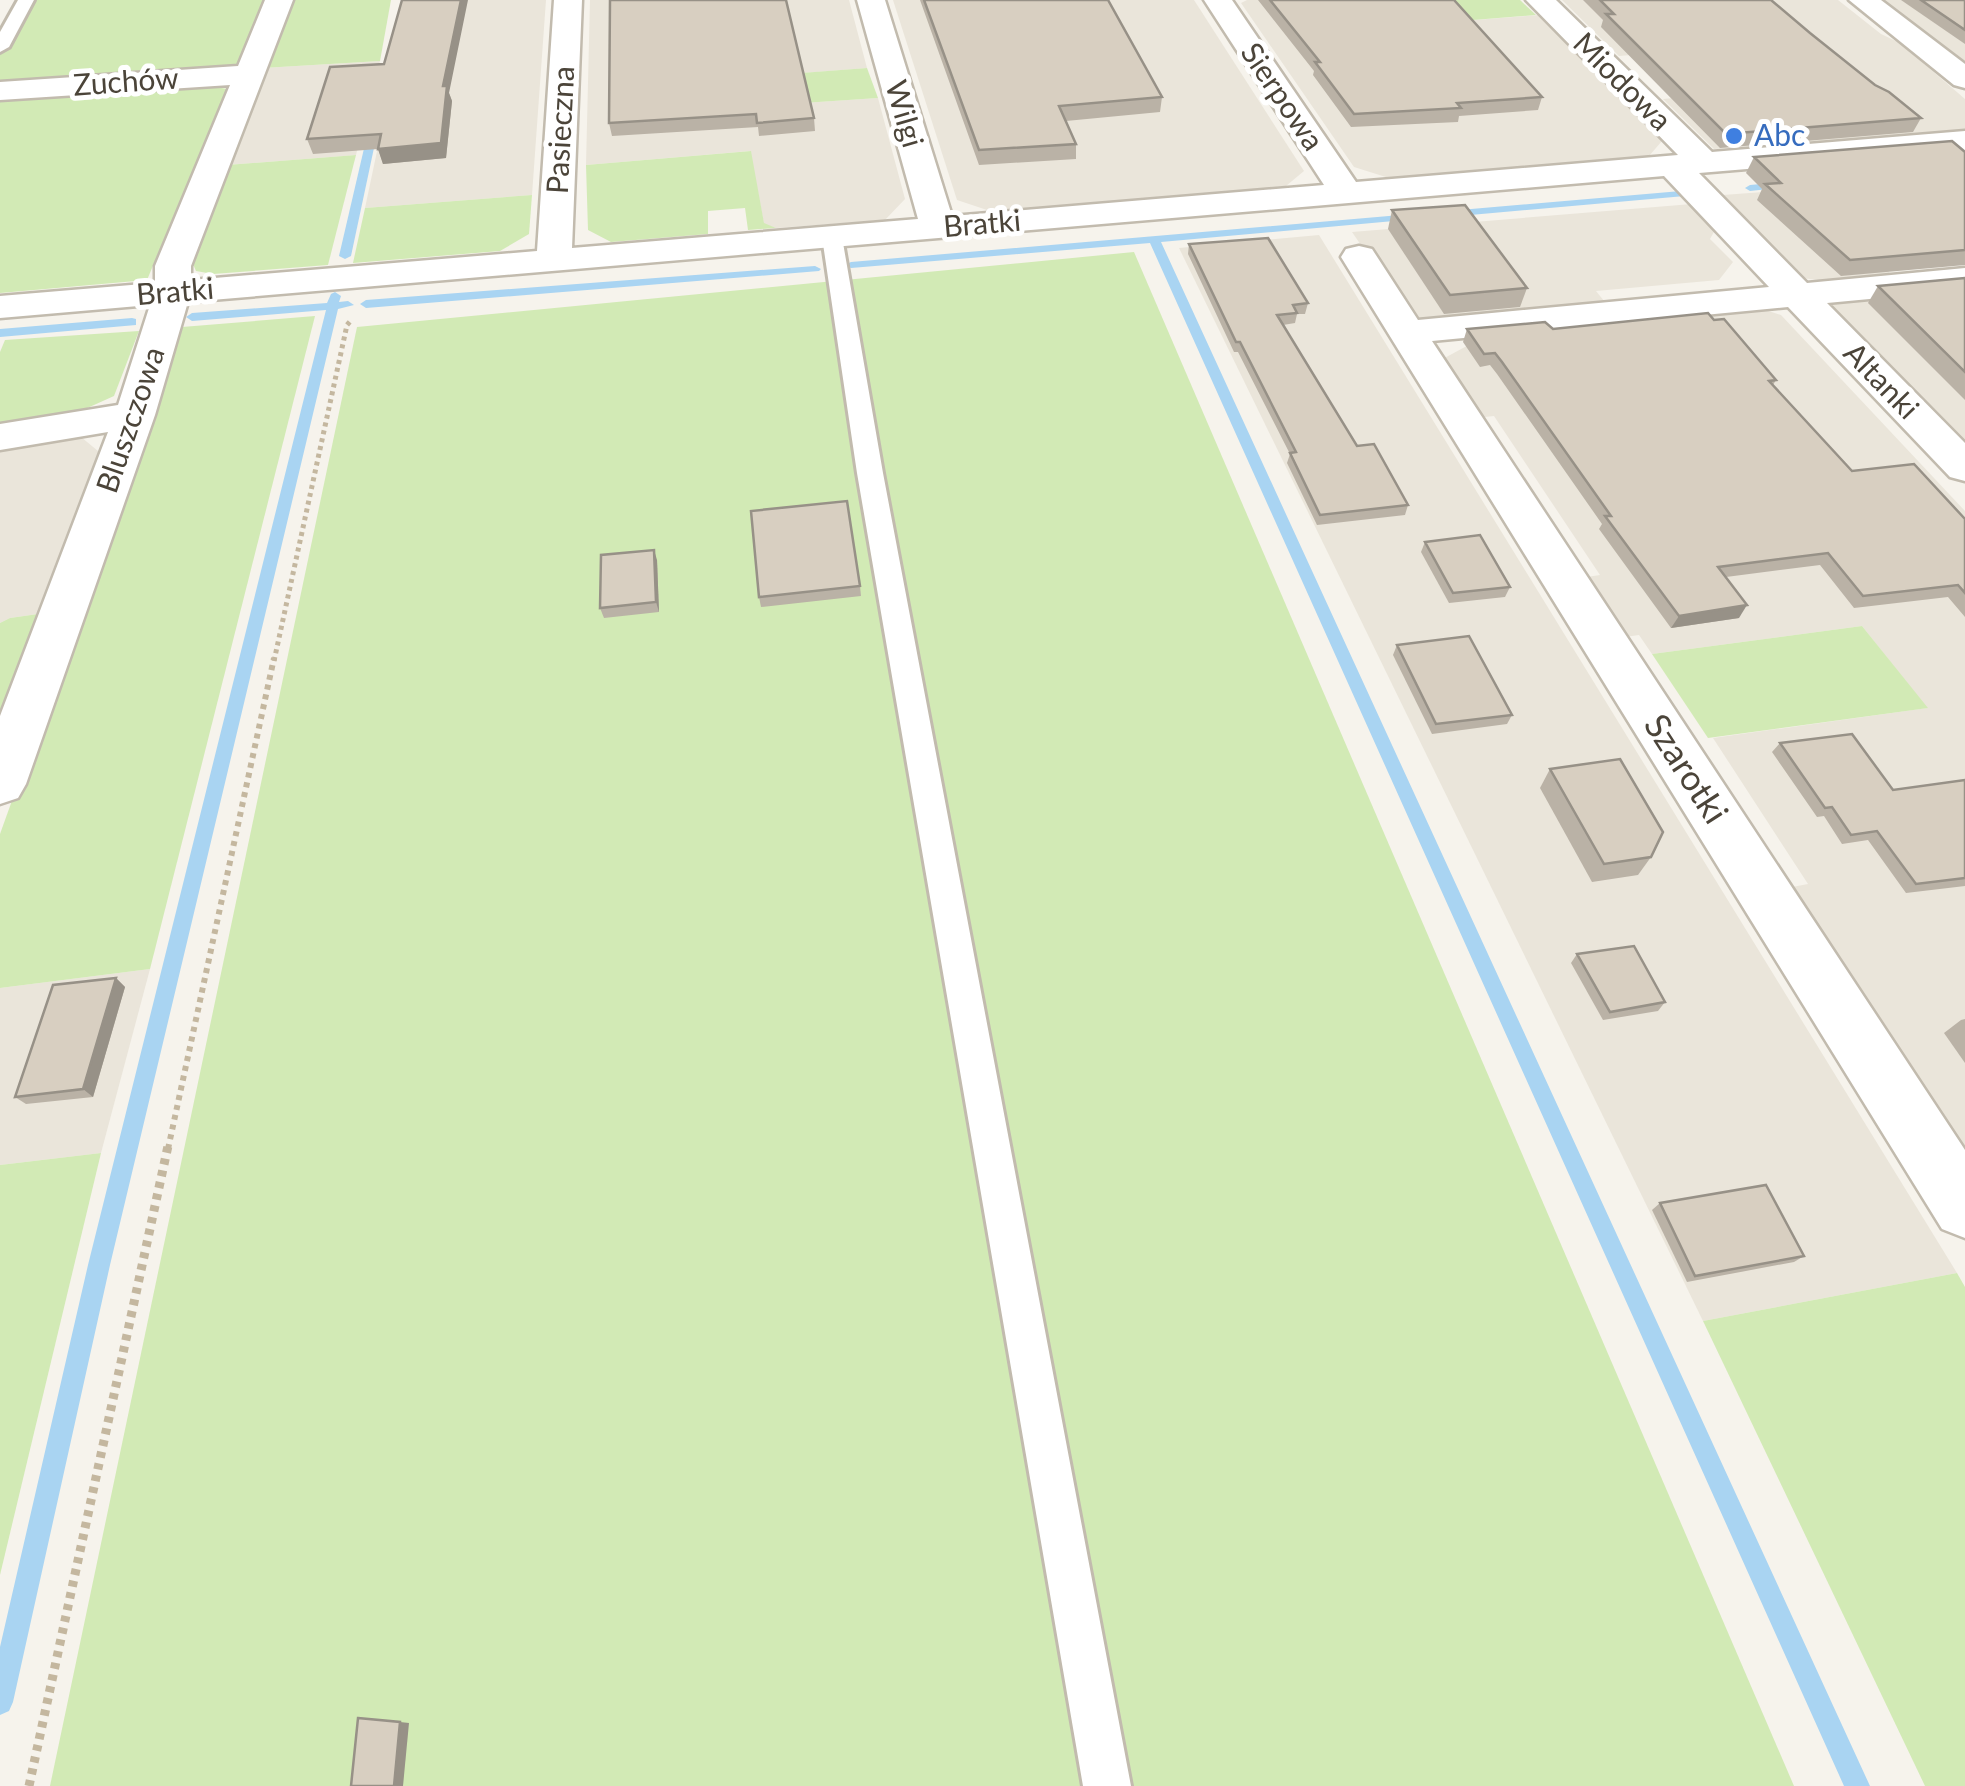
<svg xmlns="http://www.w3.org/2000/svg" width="1965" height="1786" font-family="Lato,sans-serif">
  <rect width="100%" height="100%" fill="#f6f3ec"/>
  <g fill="#eae5da">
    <path d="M409 0H546L532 195 365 208Z"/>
    <path d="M590 0H849L867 68 738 78 744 107 878 98 905 199 885 220 776 228 764 224 750 151 586 165Z"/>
    <path d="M893 0H1194L1304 171 1286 186 1147 199 990 211 957 200Z"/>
    <path d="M1247 0H1376L1399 26 1539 15 1662 141 1649 156 1389 178 1354 167 1241 3Z"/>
    <path d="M1562 0H1838L1881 34 1900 43 1965 99V130L1714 149 1663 99 1770 90 1728 47 1619 56Z"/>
    <path d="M1883 0H1965V61Z"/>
    <path d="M380 61 356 155 227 165 263 68Z"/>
    <path d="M1802 189 1880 263 1894 277 1834 282 1802 278 1723 195Z"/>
    <path d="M1692 204 1715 230 1710 239 1733 262 1719 280 1596 291 1609 307 1430 323 1411 318 1352 232Z"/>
    <path d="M1319 235 1957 1273 1703 1321 1179 248Z"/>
    <path d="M1965 287V443L1832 308 1833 300Z"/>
    <path d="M1756 307 1781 315 1965 511V1147L1960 1140 1944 1133 1787 888 1808 884 1713 738 1927 708 1862 626 1652 654 1639 635 1618 638 1580 578 1600 575 1494 416 1476 418 1439 361 1487 335Z"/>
    <path d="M81 437 104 456 45 613 10 618 0 623V446Z"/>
    <path d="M150 969 101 1153 0 1165V988Z"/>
  </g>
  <g fill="#d2eab5">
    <path d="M32 0H265L237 68 0 86V54Z"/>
    <path d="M286 0H391L380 61 263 68Z"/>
    <path d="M1376 0H1520L1536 15 1399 26Z"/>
    <path d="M867 68 878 98 743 107 737 78Z"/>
    <path d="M197 83 227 89 147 280 0 293V101L22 92Z"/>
    <path d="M751 151 764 223 776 228 748 230 745 208 708 211V234L611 242 588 230 586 165Z"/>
    <path d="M356 155 328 265 213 274 196 271 192 262 227 165Z"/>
    <path d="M532 195 529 234 500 251 353 263 365 208Z"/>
    <path d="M1134 252 1794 1786H50L357 327Z"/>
    <path d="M315 316 150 969 0 988V834L182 327Z"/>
    <path d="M139 331 114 396 74 414 0 425V352L5 340Z"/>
    <path d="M45 613 0 717V623L10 618Z"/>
    <path d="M1862 626 1928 708 1708 738 1652 654Z"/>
    <path d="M101 1153 0 1575V1165Z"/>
    <path d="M1957 1273 1965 1287V1786H1925L1703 1321Z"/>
  </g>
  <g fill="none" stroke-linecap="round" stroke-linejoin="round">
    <g fill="#a9d4f2" fill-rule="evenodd">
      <path d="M369 127 378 129 351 256 345 259 339 256Z"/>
      <path d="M1784 182 1789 185 1788 187 1750 191 1745 188 1750 185Z"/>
      <path d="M1681 191 1685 192V196L1448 217 1443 214 1448 211Z"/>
      <path d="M1412 214 1418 217 1416 219 1161 242 1870 1786H1844L1150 243 851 268 845 265 851 262Z"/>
      <path d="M815 266 821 269 819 271 366 308 360 304 366 300Z"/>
      <path d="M335 292 341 296 339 302 348 301 354 305 338 309 110 1265 13 1702 9 1711 0 1715V1647L88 1265 326 310 192 321 186 317 192 313 327 303 331 294Z"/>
      <path d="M132 318 136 319V325L0 337V329Z"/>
    </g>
    <g stroke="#c2bbae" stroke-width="6">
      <g id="service">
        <path d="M18 0H34L9 47 0 52V32Z"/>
        <path d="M832 231 842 237 883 473 1131 1786H1083L857 473 822 237Z"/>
      </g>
    </g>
    <g stroke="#c2bbae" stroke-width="5">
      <g id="minor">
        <path d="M265 0H293L191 266V280L537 251 554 0H582L572 248 918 219 857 0H885L952 216 1324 185 1204 0H1232L1356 182 1678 155 1526 0H1556L1712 152 1965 131V151L1699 173 1807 283 1965 268V290L1827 303 1965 443V481L1950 477 1788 307 1432 341 1965 1150V1238L1942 1229 1341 257 1346 249 1359 246 1372 249 1418 320 1769 287 1664 176 188 302 155 415 26 784 18 798 0 804V716L108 432 0 450V424L118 405 150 305 0 318V296L155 283V266L230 85 0 100V82L238 66Z"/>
        <path d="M1849 0H1881L1965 64V88L1954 85Z"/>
      </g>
    </g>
    <path stroke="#c4b79f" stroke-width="5" stroke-dasharray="4 4" stroke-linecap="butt" d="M274 661 347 325 352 319"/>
    <path stroke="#c4b79f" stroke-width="6" stroke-dasharray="5 5" stroke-linecap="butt" d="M168 1149 274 658"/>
    <path stroke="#c4b79f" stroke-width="9" stroke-dasharray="6 6" stroke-linecap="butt" d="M29 1786 168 1146"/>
    <use href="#service" fill="#fff" fill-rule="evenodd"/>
    <use href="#minor" fill="#fff" fill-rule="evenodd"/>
  </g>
  <g fill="#bab2a6">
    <path d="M610 0 814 118 815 131 759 136 758 127 612 136 609 123Z"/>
    <path d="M920 0H1108L1162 97 1160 112 1066 121 1076 144V159L979 165Z"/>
    <path d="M1258 0H1454L1542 97 1538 110 1459 116 1458 122 1351 127 1313 75 1314 71Z"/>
    <path d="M1583 0H1771L1810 33 1875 85 1921 118 1913 132 1720 148 1601 27 1603 20Z"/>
    <path d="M1901 0H1965V44Z"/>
    <path d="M384 64 449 93 452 101 446 158 383 164 378 149 313 154 307 139Z"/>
    <path d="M1965 152V265L1841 276 1757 200 1762 189 1746 173 1754 157Z"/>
    <path d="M1392 210 1527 288 1520 307 1444 314 1388 229Z"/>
    <path d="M1189 244 1308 303 1305 314H1297L1295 323 1283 325 1357 446 1408 505 1405 515 1317 525 1287 463 1290 454 1238 352H1234L1188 254Z"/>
    <path d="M1965 278V400L1868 303 1878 286Z"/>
    <path d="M1467 329H1553L1776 380 1773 385 1852 471 1965 519V617L1948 597 1854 608 1820 565 1726 577 1739 618 1671 628 1599 529 1602 524 1497 374 1490 365 1480 367 1463 342Z"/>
    <path d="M1425 542 1510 587 1505 597 1449 603 1421 552Z"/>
    <path d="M657 560 659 612 604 618 600 608Z"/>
    <path d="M860 586 861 596 761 607 759 597Z"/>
    <path d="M1397 645 1512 715 1507 724 1432 734 1393 655Z"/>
    <path d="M1780 743 1893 790 1965 780V886L1906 893 1868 840 1842 844 1824 816 1817 817 1772 752Z"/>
    <path d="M1550 769 1651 857 1638 875 1592 882 1540 788Z"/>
    <path d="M1577 954 1665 1002 1658 1011 1603 1020 1571 963Z"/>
    <path d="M116 978 125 987 93 1097 26 1104 15 1097Z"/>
    <path d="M1965 1019V1063L1944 1033 1961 1020Z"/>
    <path d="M1660 1203 1804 1256 1794 1262 1687 1282 1652 1210Z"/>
  </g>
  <g fill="#979187">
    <path d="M461 0H468L449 93 452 101 446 158 383 164 378 149 443 86Z"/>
    <path d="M654 550 657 560 659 612 656 602Z"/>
    <path d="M1747 605 1739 618 1671 628 1679 616Z"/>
    <path d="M116 978 125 987 93 1097 83 1089Z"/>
    <path d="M400 1722 409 1723 403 1786H394Z"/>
  </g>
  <g fill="#d8cfc1" stroke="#979187" stroke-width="2.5">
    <path d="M402 0H461L443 86H447L441 143 378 149 381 134 307 139 330 67 384 64Z"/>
    <path d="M610 0H786L814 118 757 123 756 114 609 123Z"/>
    <path d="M924 0H1108L1162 97 1059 106 1076 144 979 150Z"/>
    <path d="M1270 0H1454L1542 97 1457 103 1461 108 1354 114 1315 62H1320Z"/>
    <path d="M1600 0H1771L1810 33 1875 85 1889 92 1921 118 1726 134 1606 14H1614Z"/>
    <path d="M1921 0H1965V30Z"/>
    <path d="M1952 141 1965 152V250L1850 260 1765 184 1781 183 1754 157Z"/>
    <path d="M1465 205 1527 288 1450 295 1392 210Z"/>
    <path d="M1268 238 1308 303 1293 305 1297 313 1277 315 1357 446 1374 444 1408 505 1320 515 1290 453 1296 452 1240 342H1236L1189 244Z"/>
    <path d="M1965 278V372L1878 286Z"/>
    <path d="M1708 313 1714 320 1724 319 1776 380 1769 381 1852 471 1914 464 1965 519V593L1958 585 1863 596 1828 553 1718 567 1747 605 1679 616 1605 516H1611L1502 362 1495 353 1484 354 1467 329 1545 322 1553 329Z"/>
    <path d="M847 501 860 586 759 597 751 511Z"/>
    <path d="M1480 535 1510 587 1453 593 1425 542Z"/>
    <path d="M654 550 656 602 600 608 601 555Z"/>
    <path d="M1469 636 1512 715 1436 724 1397 645Z"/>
    <path d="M1852 734 1893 790 1965 780V878L1916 884 1877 831 1851 835 1832 807 1825 808 1780 743Z"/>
    <path d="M1620 759 1663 832 1651 857 1604 864 1550 769Z"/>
    <path d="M1634 946 1665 1002 1610 1012 1577 954Z"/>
    <path d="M116 978 83 1089 15 1097 53 985Z"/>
    <path d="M1766 1185 1804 1256 1695 1276 1660 1203Z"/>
    <path d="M358 1718 400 1722 394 1786H351Z"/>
  </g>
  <circle fill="#3f7fe0" stroke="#fff" stroke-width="4" cx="1734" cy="136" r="10"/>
  <g text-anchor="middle" stroke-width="10" stroke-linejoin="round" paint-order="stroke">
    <g font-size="30" fill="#4b4439" stroke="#fff">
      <text transform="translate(126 82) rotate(-4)" y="10">Zuchów</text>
      <text transform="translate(1622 82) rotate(45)" y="10">Miodowa</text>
      <text transform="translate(1282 97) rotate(56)" y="10">Sierpowa</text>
      <text transform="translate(904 114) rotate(74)" y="10">Wilgi</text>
      <text transform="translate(561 130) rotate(-87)" y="10">Pasieczna</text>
      <text transform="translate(982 224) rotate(-5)" y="10">Bratki</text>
      <text transform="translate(175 292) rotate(-5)" y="10">Bratki</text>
      <text transform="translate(1881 381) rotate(46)" y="10">Altanki</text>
      <text transform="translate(131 420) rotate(-71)" y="10">Bluszczowa</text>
    </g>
    <g font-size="30" fill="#366cbe" stroke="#fff" text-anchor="start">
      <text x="1754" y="146">Abc</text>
    </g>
    <g font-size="35" fill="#4b4439" stroke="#fff">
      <text transform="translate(1686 769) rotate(57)" y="12">Szarotki</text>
    </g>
  </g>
</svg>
